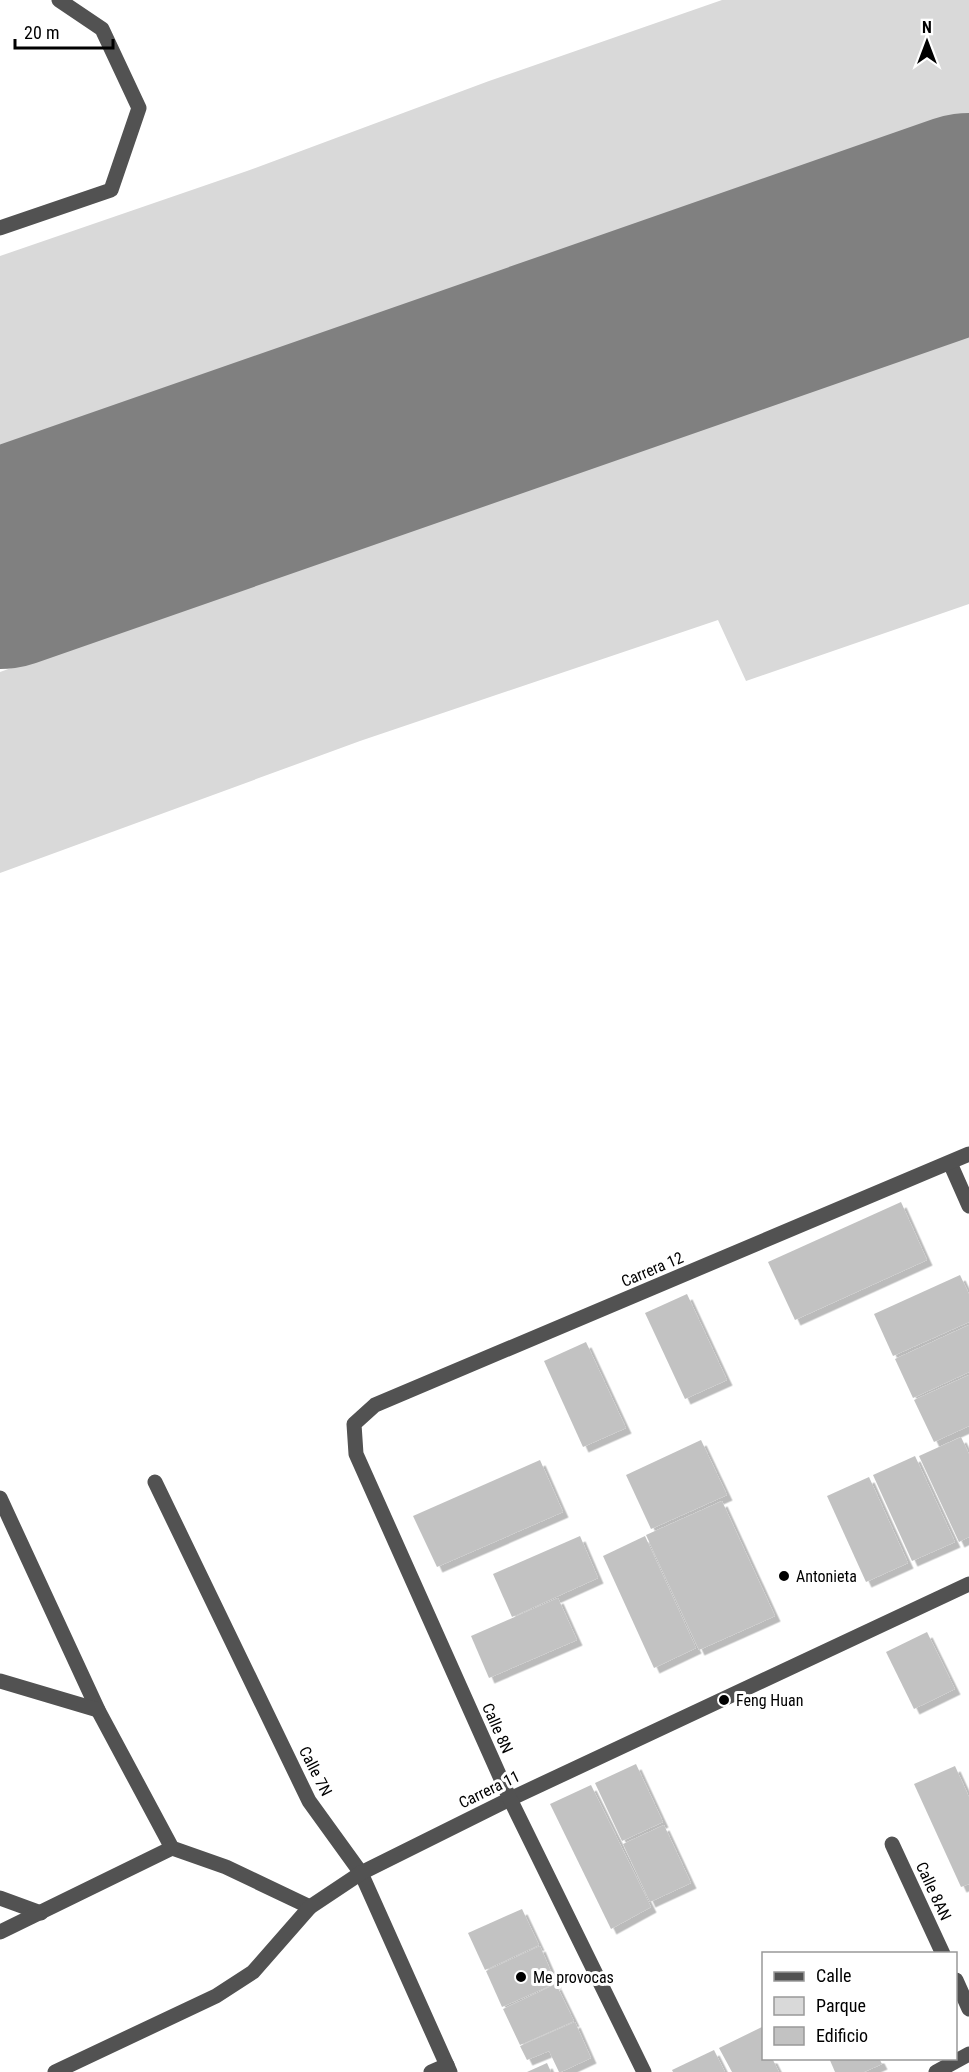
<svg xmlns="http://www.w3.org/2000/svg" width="969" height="2072" font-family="'Roboto Condensed',sans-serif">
  <defs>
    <filter id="shadow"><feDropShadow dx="5.5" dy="5.5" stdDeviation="0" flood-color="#0004"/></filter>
  </defs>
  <rect width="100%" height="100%" fill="#fff"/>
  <g fill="#d9d9d9">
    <path d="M722 0H969V139L0 479V256L247 171 489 81Z"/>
    <path d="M969 328V604L746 681 718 620 360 741 0 873V672Z"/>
  </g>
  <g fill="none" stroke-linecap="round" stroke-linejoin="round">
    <path stroke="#808080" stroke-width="218" d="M0 560 969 222"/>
  </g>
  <g fill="#c2c2c2" filter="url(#shadow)">
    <path d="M901 1202 927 1260 795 1320 768 1262Z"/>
    <path d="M960 1275 969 1294V1322L893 1356 874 1314Z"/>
    <path d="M687 1294 727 1380 685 1399 645 1313Z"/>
    <path d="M969 1325V1372L913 1398 895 1359Z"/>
    <path d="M586 1342 626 1428 583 1447 544 1361Z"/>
    <path d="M969 1375V1426L934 1442 914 1400Z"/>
    <path d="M961 1437 969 1454V1537L959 1542 919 1456Z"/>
    <path d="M701 1440 727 1495 651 1529 626 1475Z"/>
    <path d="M915 1456 955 1542 912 1561 873 1475Z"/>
    <path d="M540 1460 563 1512 437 1567 413 1516Z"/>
    <path d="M869 1477 908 1563 866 1582 827 1496Z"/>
    <path d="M722 1501 775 1616 699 1650 646 1535Z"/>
    <path d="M580 1536 598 1578 512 1617 493 1574Z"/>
    <path d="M645 1536 696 1648 654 1668 603 1556Z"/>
    <path d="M558 1598 577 1640 489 1678 471 1636Z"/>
    <path d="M927 1632 955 1689 914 1709 886 1652Z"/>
    <path d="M636 1764 663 1822 622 1841 595 1783Z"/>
    <path d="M955 1766 969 1797V1884L961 1887 914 1784Z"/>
    <path d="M591 1785 651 1907 611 1929 550 1804Z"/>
    <path d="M664 1825 691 1883 650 1902 623 1844Z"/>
    <path d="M522 1909 539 1945 485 1970 468 1933Z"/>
    <path d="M540 1946 556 1983 502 2007 486 1971Z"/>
    <path d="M556 1984 574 2021 520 2045 503 2009Z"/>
    <path d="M575 2022 591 2058 561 2072H559L549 2051 527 2060 520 2046Z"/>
    <path d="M764 2026V2058H772L779 2072H732L719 2048Z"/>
    <path d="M714 2050 725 2072H673L672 2070Z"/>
    <path d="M829 2058H879L882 2064 864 2072H835Z"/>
    <path d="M547 2063 551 2072H527Z"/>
  </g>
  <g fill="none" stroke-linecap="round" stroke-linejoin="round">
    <g stroke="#525252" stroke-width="15">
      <path d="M0 228 111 190 139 108 102 29 59 0"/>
      <path d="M950 1163 969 1206"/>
      <path d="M155 1482 309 1801 361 1873 450 2072"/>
      <path d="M0 1498 98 1710 172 1848 226 1867 310 1907"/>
      <path d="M0 1681 98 1710"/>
      <path d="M892 1844 943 1954"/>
      <path d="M0 1898 41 1913"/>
      <path d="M0 1932 172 1848"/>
      <path d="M956 1980 969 2009"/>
      <path d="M55 2072 216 1996 253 1972 310 1907 361 1873 510 1799 969 1584"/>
      <path d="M431 2072 447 2065"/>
      <path d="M644 2072 510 1799 356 1454 354 1424 375 1405 969 1154"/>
      <path d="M936 2072 969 2054"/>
    </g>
  </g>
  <g fill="#000" stroke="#fff" stroke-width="2">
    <circle cx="784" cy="1576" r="6"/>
    <circle cx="724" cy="1700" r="6"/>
    <circle cx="521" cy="1977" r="6"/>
  </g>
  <g text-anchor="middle" stroke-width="6" stroke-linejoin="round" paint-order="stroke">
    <g font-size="16" fill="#000" stroke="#fff">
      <text transform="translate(652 1269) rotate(-23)" y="6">Carrera 12</text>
      <text transform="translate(498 1728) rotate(66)" y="6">Calle 8N</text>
      <text transform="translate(316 1771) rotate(63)" y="6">Calle 7N</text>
      <text transform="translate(489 1789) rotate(-26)" y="6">Carrera 11</text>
      <text transform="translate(934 1891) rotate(65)" y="6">Calle 8AN</text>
    </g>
    <g font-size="16" fill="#000" stroke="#fff" text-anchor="start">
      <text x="796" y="1582">Antonieta</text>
      <text x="736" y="1706">Feng Huan</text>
      <text x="533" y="1983">Me provocas</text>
    </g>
  </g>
  <rect x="762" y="1952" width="195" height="108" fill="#ffffff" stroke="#999999" stroke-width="1.5"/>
  <rect x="774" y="1972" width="30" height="9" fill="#525252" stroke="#999999" stroke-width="1.5"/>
  <text x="816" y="1982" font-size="18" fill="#000000">Calle</text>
  <rect x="774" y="1997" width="30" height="18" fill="#d9d9d9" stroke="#999999" stroke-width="1.5"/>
  <text x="816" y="2012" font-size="18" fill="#000000">Parque</text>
  <rect x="774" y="2027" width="30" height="18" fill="#c2c2c2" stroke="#999999" stroke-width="1.5"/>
  <text x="816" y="2042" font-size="18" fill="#000000">Edificio</text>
  <g transform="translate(927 42)" stroke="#ffffff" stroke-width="4.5" paint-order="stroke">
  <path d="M0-4.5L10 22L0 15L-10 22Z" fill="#000000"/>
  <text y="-9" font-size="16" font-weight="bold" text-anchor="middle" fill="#000000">N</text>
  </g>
  <path d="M15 39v9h98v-9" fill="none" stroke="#000000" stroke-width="3"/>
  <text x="24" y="39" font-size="18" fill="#000000" stroke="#ffffff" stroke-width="4.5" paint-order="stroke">20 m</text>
</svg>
